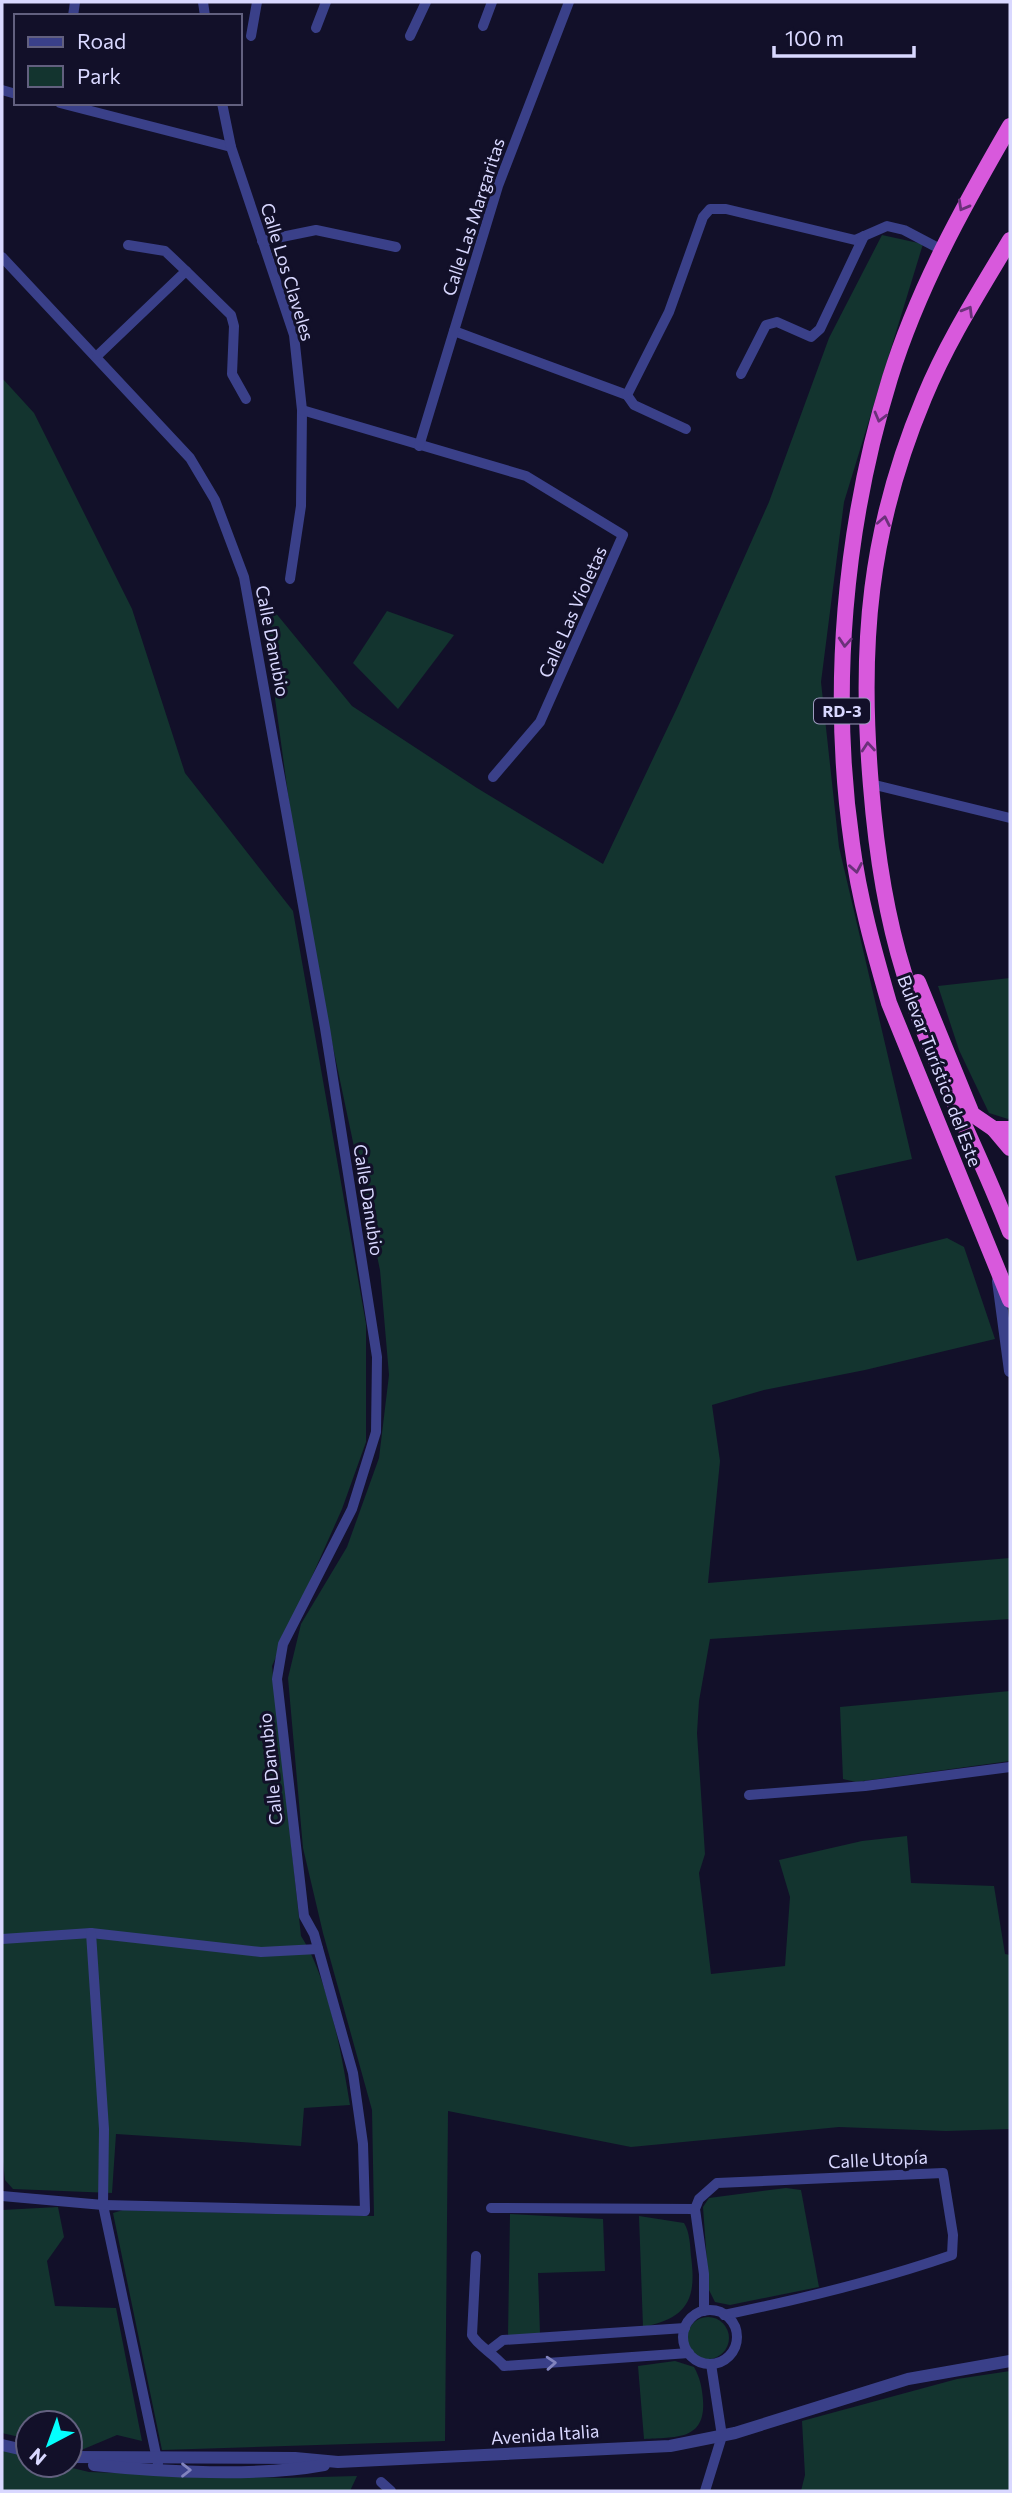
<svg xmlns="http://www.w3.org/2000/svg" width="1012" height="2493" font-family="Commissioner,sans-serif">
  <rect width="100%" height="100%" fill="#121029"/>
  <g fill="#13342f">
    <path d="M882 235 923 244 844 502 821 682 839 847 912 1159 835 1176 857 1261 947 1238 964 1247 995 1339 865 1370 764 1390 712 1405 720 1461 708 1583 1010 1558V1619L710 1639 699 1701 697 1733 705 1854 699 1873 711 1974 785 1966 790 1897 779 1860 862 1841 907 1836 911 1883 994 1886 1005 1954 1010 1955V2129L946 2131 839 2127 631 2147 448 2111 445 2441 162 2450 113 2213 123 2210 374 2216 372 2110 323 1933 303 1848 288 1678 301 1624 347 1547 379 1458 389 1375 380 1270 303 905 261 595 352 706 477 788 603 864 678 706 769 502 829 338Z"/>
    <path d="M2 378 34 413 132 609 185 773 293 911 366 1324V1442L342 1509 272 1666 301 1936C328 1977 342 2056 350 2105L304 2108 301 2146 116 2134 112 2193 13 2189 5 2180 2 2153Z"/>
    <path d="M387 611 454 635 398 709 353 663Z"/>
    <path d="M1010 978V1117L1008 1119 989 1113 959 1050 938 986Z"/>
    <path d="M1010 1691V1761L856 1782 843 1779 840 1707Z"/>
    <path d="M786 2188 801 2190 819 2287 730 2305 715 2302 709 2290 703 2207 709 2198Z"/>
    <path d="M58 2207 64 2237 47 2261 55 2306 116 2308 142 2441 117 2435 79 2451 70 2449V2423H28V2439L2 2433V2210Z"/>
    <path d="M510 2214 603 2219 605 2271 538 2273 540 2334 508 2336Z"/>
    <path d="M639 2216 684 2223C690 2233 690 2245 691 2256 697 2300 687 2318 643 2327Z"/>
    <circle cx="708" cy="2338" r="21"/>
    <path d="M675 2361 694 2367C700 2378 702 2387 703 2400 706 2441 675 2437 644 2439L638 2366Z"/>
    <path d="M1010 2371V2491H801L805 2475 802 2421 957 2379Z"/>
    <path d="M2 2450 28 2457V2465H60L89 2472 283 2478 357 2476 350 2491H2Z"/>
  </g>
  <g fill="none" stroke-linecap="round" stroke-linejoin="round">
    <g stroke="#3a4089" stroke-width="10">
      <path d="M203 2 205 16"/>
      <path d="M73 16 75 2"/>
      <path d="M483 26 492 2"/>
      <path d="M316 28 326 2"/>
      <path d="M251 36 257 2"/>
      <path d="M410 36 426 2"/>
      <path d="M2 90 16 94"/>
      <path d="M60 103 231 147"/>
      <path d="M222 103 231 147 294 335 302 410 301 506 290 579"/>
      <path d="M262 241 316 230 396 247"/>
      <path d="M2 257 190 458 215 500 244 577 325 1028 377 1357 376 1432 352 1509 283 1644 277 1679 304 1916 314 1934 353 2073 363 2144 365 2211 103 2205 158 2464"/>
      <path d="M186 271 231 315 234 326 232 374 246 399"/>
      <path d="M454 331 627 395 669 312 703 217 710 209H726L855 240 887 226 904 230 942 250"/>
      <path d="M97 356 186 271 165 251 128 245"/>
      <path d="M741 374 766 325 777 322 811 337 820 329 864 236"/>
      <path d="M627 395 634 405 686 429"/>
      <path d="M302 410 526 476 623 535 540 722 493 777"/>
      <path d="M419 446 498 186 569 2"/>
      <path d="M871 784 1010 818"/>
      <path d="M749 1795 865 1786 1010 1767"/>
      <path d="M2 1939 91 1933 261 1952 318 1949"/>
      <path d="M2 2196 103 2205 104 2129 91 1933"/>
      <path d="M491 2208 695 2209"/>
      <path d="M476 2256 472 2335C476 2344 495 2355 504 2366L689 2353"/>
      <circle cx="710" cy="2337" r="27"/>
      <path d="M704 2311V2274L695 2209 699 2199 717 2183 943 2173 953 2235 952 2255C877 2281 802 2299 724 2315"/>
      <path d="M490 2350 503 2340 685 2328"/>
      <path d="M381 2482 391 2491"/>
      <path d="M705 2491 722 2436 711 2364"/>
    </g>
    <g stroke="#3a4089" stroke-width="12">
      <path d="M998 1281 1010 1371"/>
      <path d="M2 2445 28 2451"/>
      <path d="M70 2457 295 2458 338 2462 670 2446 735 2433 908 2379 1010 2361"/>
      <path d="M94 2465C160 2472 260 2477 324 2465"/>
    </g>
    <g stroke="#d859dc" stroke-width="16">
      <path d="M1010 126C963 207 918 288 890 378 844 527 830 691 852 844 859 898 874 951 889 1003L1010 1300"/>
      <path d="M1010 240C979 292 947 342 924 398 869 529 859 645 871 786 876 849 885 912 904 973 930 1062 977 1145 1010 1232"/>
      <path d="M918 982 972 1114 994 1129H1010"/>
      <path d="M994 1129 1010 1148"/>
    </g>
  </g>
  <defs><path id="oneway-chevron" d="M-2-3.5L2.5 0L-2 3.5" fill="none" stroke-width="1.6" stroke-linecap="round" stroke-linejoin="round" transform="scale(1.75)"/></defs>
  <g stroke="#6b317a">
    <use href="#oneway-chevron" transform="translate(963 206) rotate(119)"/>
    <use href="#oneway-chevron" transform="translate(968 311) rotate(-59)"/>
    <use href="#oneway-chevron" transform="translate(880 417) rotate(105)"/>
    <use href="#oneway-chevron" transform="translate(884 521) rotate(-79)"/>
    <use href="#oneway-chevron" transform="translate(845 642) rotate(94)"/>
    <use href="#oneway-chevron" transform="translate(868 747) rotate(-95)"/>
    <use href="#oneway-chevron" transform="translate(856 868) rotate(80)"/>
  </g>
  <g stroke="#8284be">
    <use href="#oneway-chevron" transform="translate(551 2363) rotate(-4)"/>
    <use href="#oneway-chevron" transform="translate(186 2470)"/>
  </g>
  <g text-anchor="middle" stroke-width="6" stroke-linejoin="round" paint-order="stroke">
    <rect fill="#121029" stroke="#9d9cbf" stroke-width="2" x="814" y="698.5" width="56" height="25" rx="5"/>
    <g font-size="16" font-weight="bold" fill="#d9d8ff">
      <text x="842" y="717">RD-3</text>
    </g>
    <g font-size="18" fill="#d9d8ff" stroke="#121029">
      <text transform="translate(474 217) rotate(-72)" y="6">Calle Las Margaritas</text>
      <text transform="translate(287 272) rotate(73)" y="6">Calle Los Claveles</text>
      <text transform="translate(573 612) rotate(-66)" y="6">Calle Las Violetas</text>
      <text transform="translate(272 641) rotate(79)" y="6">Calle Danubio</text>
      <text transform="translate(939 1071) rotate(69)" y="6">Bulevar Turístico del Este</text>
      <text transform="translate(368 1200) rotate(81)" y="6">Calle Danubio</text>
      <text transform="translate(271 1769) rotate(-96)" y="6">Calle Danubio</text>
      <text transform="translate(878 2160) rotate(-3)" y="6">Calle Utopía</text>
      <text transform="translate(545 2435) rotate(-4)" y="6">Avenida Italia</text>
    </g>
  </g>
  <rect width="1012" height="2493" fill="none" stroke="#d9d8ff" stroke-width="7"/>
  <rect x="14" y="14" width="228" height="91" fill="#121029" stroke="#62607f" stroke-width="2"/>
  <rect x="28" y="37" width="35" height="10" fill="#3a4089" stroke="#62607f" stroke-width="2"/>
  <text x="77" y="49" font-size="21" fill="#d9d8ff">Road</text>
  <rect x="28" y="66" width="35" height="21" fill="#13342f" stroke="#62607f" stroke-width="2"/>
  <text x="77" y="84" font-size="21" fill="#d9d8ff">Park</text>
  <g transform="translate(49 2444) rotate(221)"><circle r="33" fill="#121029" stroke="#62607f" stroke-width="2"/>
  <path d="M0-5L12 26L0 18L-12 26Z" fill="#04fffd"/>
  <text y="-10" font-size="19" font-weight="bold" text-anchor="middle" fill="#d9d8ff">N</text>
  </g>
  <path d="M774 46v10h140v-10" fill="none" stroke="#d9d8ff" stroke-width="3.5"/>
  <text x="785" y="46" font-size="21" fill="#d9d8ff" stroke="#121029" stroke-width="5" paint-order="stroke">100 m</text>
</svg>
